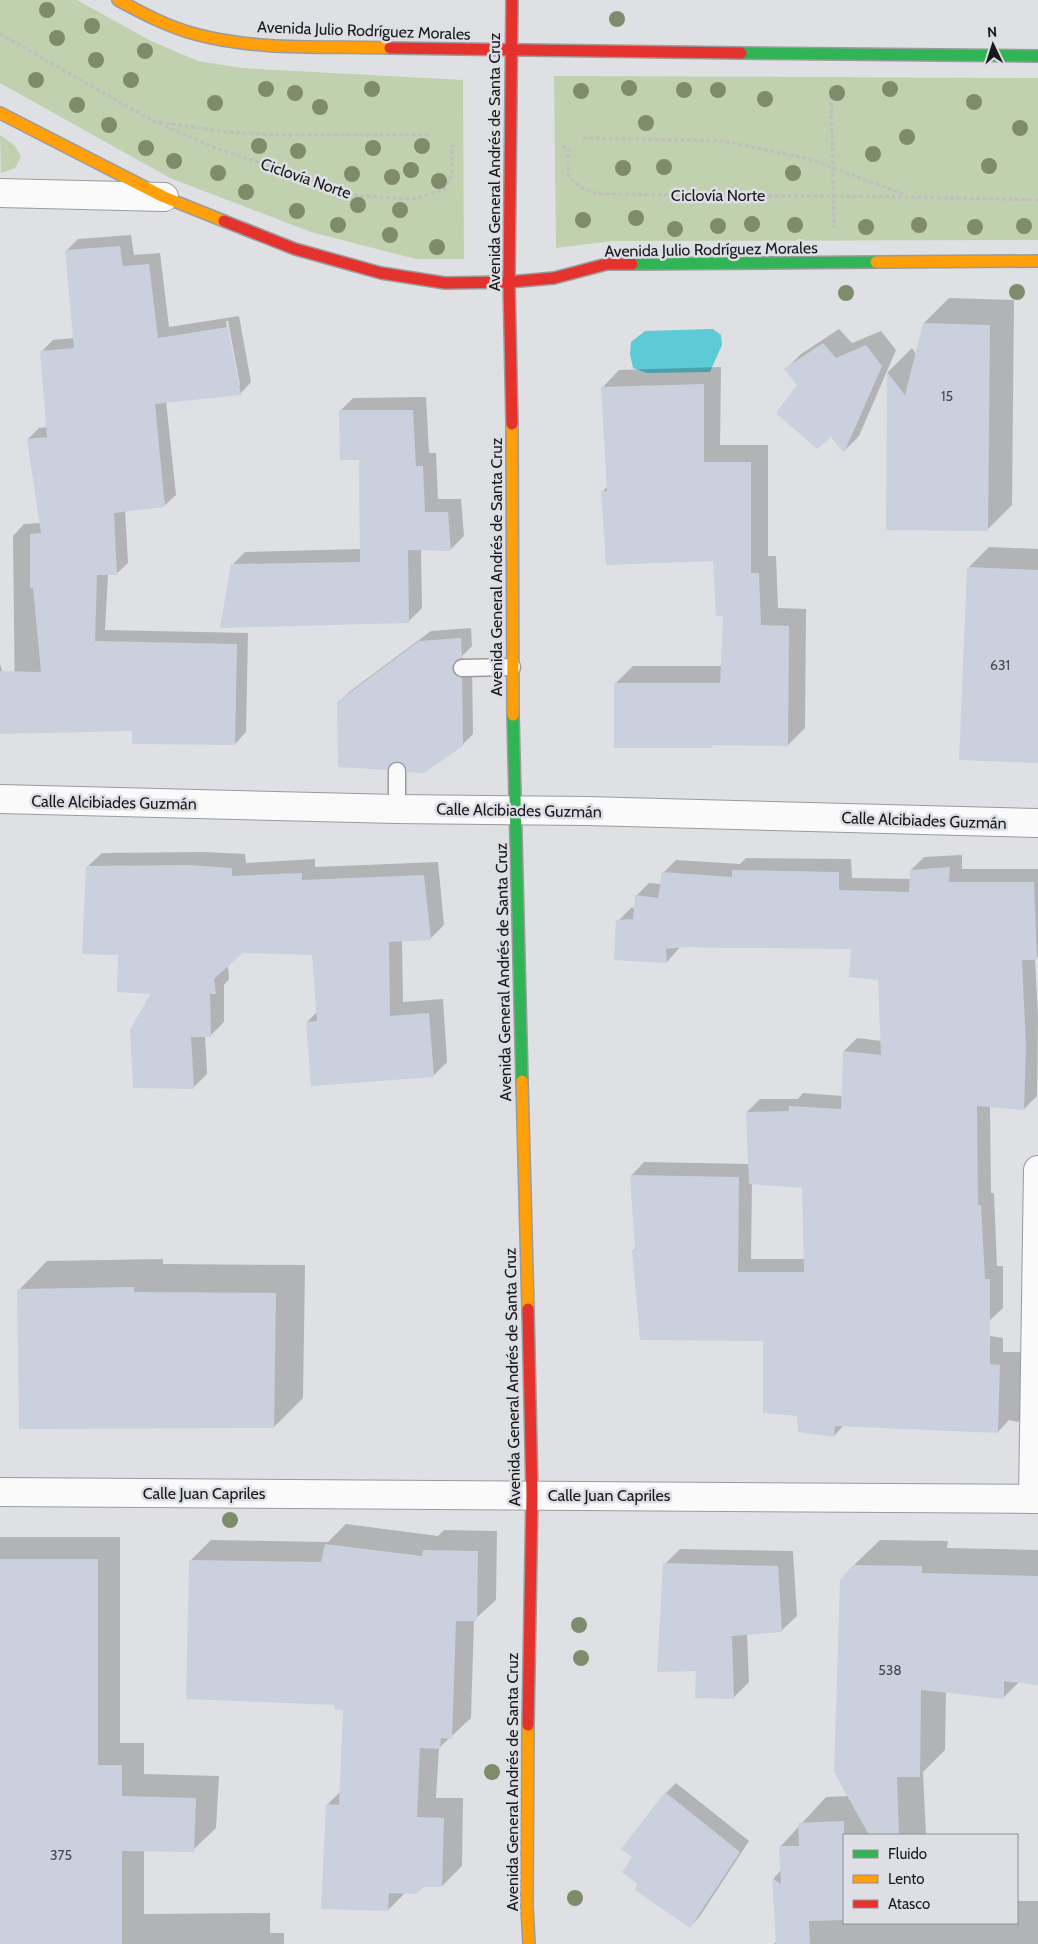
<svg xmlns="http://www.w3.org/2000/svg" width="1038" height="1944" font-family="Cabin,sans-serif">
  <rect width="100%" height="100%" fill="#dfe0e3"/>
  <g fill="#c0d1b0">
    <path d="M0 0H77L151 41 198 61 242 68 463 80 464 259H416L311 232 170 178 0 83Z"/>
    <path d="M554 76 1038 78V240L614 241 556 248Z"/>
    <path d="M0 135 15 146 21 157 15 168 1 173Z"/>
  </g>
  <path fill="#5dcad6" d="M713 329 721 335 722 345 710 372 647 373 633 368 630 354 631 342 645 331Z"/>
  <g fill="#0003" fill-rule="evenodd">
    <path d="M131 235 134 255 160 253 169 327 239 316 251 382 240 394 166 401 176 495 164 506 125 510 128 563 116 574H108L105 630 248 633 246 732 235 744 134 729 0 733V664L15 711 13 536 24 524 40 523 28 439 39 428 48 427 42 351 53 340 74 338 67 250 78 239ZM226 321H228L240 385H238Z"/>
    <path d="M949 298 1014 300 1012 505 987 530 888 529V372L912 348 916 354 924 323Z"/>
    <path d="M839 329 852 343 881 331 896 350 859 436 844 451 786 369 801 354Z"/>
    <path d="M721 367 720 445H768V556H776L778 608 806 609 805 728 788 745 714 743 711 747 616 683 633 666H722L725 615 714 560 602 492 608 486 602 388 619 370Z"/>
    <path d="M426 397 429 453H436L438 499H461L464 536 451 549H421L422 608 408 622 232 565 245 552 361 549 360 459 340 411 353 398Z"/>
    <path d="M989 547 1038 549V761L968 568Z"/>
    <path d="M471 628 472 646 462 656 464 663 472 668 473 734 462 745 406 765 395 760 387 769 338 703 349 692 431 631Z"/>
    <path d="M204 852 245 854 246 863 315 859V867L438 862 444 925 430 939 402 940 403 1002 443 999 447 1062 433 1076 307 1022 317 1012 313 954 243 952 228 965 229 979 224 985V1022L210 1036H205L207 1074 193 1088 153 992 119 953 88 866 102 853Z"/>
    <path d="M962 855V869H1038V957L1035 958 1038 1017 1037 1096 1024 1109 990 1106 991 1193H994L997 1266H1003V1308L989 1321 936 1327 1003 1338V1352H1032L1031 1408 1018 1422 1009 1420 998 1432 844 1425 834 1436 798 1415 764 1339 633 1250 636 1248 631 1176 644 1162 749 1164 747 1112 760 1099H798L803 1093 842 1096 844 1051 857 1038 882 1041 879 979 852 948 680 947 667 962 615 959 618 921 631 908H635L636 896 649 883 661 884 663 873 676 860 740 864 746 858 851 859 852 878 911 879V870L924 857ZM752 1183 804 1187 805 1259H751Z"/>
    <path d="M163 1259V1264L305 1265 303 1398 274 1427 19 1290 47 1261Z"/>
    <path d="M346 1524 438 1536 444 1530 497 1531 496 1600 474 1620 471 1718 439 1748 436 1798H463L462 1866 442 1886H424L405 1893 388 1910 327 1805 341 1791 345 1708 336 1704 191 1560 211 1540 328 1542Z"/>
    <path d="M0 1537H120V1743H144V1774L219 1776 216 1828 193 1850H144V1914L270 1913V1933H284V1944H0Z"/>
    <path d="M880 1540 948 1541 947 1548 1038 1550V1684L1019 1682 1003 1698 946 1691 945 1750 923 1772 926 1835H844V1923H1017V1901H1038V1944H774L777 1941 774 1878 781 1870 780 1847 826 1797 849 1796 853 1566Z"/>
    <path d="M680 1549 793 1551 797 1616 781 1631 747 1633 749 1682 734 1697 697 1670 665 1564Z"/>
    <path d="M676 1783 749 1841 700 1916 690 1927 638 1884 634 1857 666 1793Z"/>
  </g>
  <g fill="#cbd0de">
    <path d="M120 246 123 266 149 264 158 338 228 327 241 395 155 404 165 507 114 513 117 575H97L95 641 237 644 235 745 132 744V731L0 734V671L41 672 33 588H30V534L41 533 27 439 47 437 40 351 74 348 65 250Z"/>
    <path d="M923 323 990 325 988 531 886 530 887 372 905 395Z"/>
    <path d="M823 343 836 358 866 345 882 366 844 453 831 437 817 449 776 413 797 385 784 369Z"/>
    <path d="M704 384V462H751V573H759L761 625 789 626 788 746 712 745V748H614V683H720L723 616H716L713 561 606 565 601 491H607L601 387Z"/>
    <path d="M339 410H413L416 466H423L425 512H448L451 551 408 550 409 623 220 628 231 564 360 562 359 460H340Z"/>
    <path d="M967 567 1038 570V763L959 760Z"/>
    <path d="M461 638 462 658 456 660 452 668 454 674 462 678 463 746 424 773 407 772 405 766 397 761 392 763 387 770 338 767 337 702 419 641Z"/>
    <path d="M190 865 232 868V876L302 873V880L424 875 431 940 389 942 390 1016 429 1013 434 1077 311 1086 306 1022 317 1021 312 955 243 953 214 979 216 994H210L211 1037H191L194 1089 133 1088 130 1030 150 994 117 992 118 955 82 954 86 866Z"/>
    <path d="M950 867 949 882H1034L1037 960H1022L1026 1047 1024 1110 977 1106 978 1205H981L985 1279H990V1364L1000 1365 998 1433 835 1426 834 1437 798 1432 797 1416 763 1413V1341L640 1340 632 1250H635L630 1175 739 1177 738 1272H804L802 1188 749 1184 746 1112 789 1111V1106L841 1109 843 1051 881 1055 878 980 849 977 851 949 687 947 666 949 667 963 614 960 616 920 633 919 635 895 658 898 662 872 732 877V870L839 872V890L909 892 910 870Z"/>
    <path d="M134 1287V1292L276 1293 274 1428 19 1429 17 1289Z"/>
    <path d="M325 1544 422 1556 423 1550 478 1551 477 1621H456L452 1739 441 1738 440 1749 420 1748 417 1817 444 1818 442 1887H424L416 1894 389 1893 388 1911 321 1909 326 1804 339 1805 343 1710 334 1709 335 1705 186 1699 189 1560 321 1562Z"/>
    <path d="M0 1559H98V1765H122V1796L196 1798 194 1852 122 1851V1944H0Z"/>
    <path d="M663 1563 778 1566 782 1632 732 1636 734 1699 695 1698 696 1671 657 1672Z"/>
    <path d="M853 1565 922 1566V1573L1038 1576V1685L1004 1681V1699L921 1690 920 1777H897L899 1835H869L834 1772 840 1580Z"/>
    <path d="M665 1792 740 1852 690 1928 635 1890 637 1884 622 1872 632 1857 621 1849Z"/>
    <path d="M844 1821V1920L809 1921 810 1944H776L772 1878 781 1884 779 1846H799L798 1823Z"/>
  </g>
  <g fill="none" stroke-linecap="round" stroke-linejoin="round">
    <g stroke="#9a9b9e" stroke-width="19">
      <g id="lane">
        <path d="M462 668 512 667"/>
        <path d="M397 771V809"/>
      </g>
    </g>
    <g stroke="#9a9b9e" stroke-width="30">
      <g id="street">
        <path d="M0 193 164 197"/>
        <path d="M0 799 397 809 587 811 1038 823"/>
        <path d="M0 1492 1038 1499"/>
        <path d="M1033 1499 1038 1170"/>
      </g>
    </g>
    <g stroke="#9a9b9e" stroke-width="14">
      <g id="fast">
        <path d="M741 53 1038 56"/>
        <path d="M632 264 876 262"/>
        <path d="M513 715 522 1081"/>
      </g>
    </g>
    <g stroke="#9a9b9e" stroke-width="14">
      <g id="slow">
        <path d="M118 0C142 13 168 27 195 34 257 51 326 46 390 48"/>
        <path d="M0 113 164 197 224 221"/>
        <path d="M876 262 1038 261"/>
        <path d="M512 424 513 715"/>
        <path d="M522 1081 528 1309"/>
        <path d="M528 1725 527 1907 529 1944"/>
      </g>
    </g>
    <g stroke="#9a9b9e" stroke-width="14">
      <g id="jam">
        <path d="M512 0 509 282 512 424"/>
        <path d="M390 48 741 53"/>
        <path d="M224 221 295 249 381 273 445 283 509 282 554 278 607 264H632"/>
        <path d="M528 1309 532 1495 528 1725"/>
      </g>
    </g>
    <g stroke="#bfbfc0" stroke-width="3" stroke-dasharray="4 2.5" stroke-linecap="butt">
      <path d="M0 34 153 121 221 150 358 196 414 199 445 189 452 174V146H457"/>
      <path d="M831 89 834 228"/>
      <path d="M159 122 227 132 278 135H429"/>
      <path d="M583 138 724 141 809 159 906 195"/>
      <path d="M562 147H568V176L582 188 599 194 909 197 1038 200"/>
    </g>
    <use href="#lane" stroke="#fafafb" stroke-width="16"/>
    <use href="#street" stroke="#fafafb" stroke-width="28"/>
    <use href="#fast" stroke="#30b455" stroke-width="11"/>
    <use href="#slow" stroke="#ff9f0a" stroke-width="11"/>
    <use href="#jam" stroke="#e5322d" stroke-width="11"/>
  </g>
  <g fill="#7e8c6b">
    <circle cx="47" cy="10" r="8"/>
    <circle cx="617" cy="19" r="8"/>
    <circle cx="92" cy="26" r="8"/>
    <circle cx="57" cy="38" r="8"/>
    <circle cx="145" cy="51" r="8"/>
    <circle cx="96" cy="60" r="8"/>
    <circle cx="36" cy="80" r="8"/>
    <circle cx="131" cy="80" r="8"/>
    <circle cx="629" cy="88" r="8"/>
    <circle cx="266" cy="89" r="8"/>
    <circle cx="372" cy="89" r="8"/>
    <circle cx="890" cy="89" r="8"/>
    <circle cx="684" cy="90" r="8"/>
    <circle cx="718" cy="90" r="8"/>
    <circle cx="581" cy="91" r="8"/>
    <circle cx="295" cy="93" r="8"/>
    <circle cx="837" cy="93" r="8"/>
    <circle cx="765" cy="99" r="8"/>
    <circle cx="974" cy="102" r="8"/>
    <circle cx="215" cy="103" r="8"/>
    <circle cx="77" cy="105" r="8"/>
    <circle cx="320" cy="107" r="8"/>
    <circle cx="646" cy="123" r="8"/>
    <circle cx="109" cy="125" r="8"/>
    <circle cx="1020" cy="128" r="8"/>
    <circle cx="907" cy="137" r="8"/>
    <circle cx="259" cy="146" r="8"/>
    <circle cx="422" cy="146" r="8"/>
    <circle cx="146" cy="148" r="8"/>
    <circle cx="373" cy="148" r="8"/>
    <circle cx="298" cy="151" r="8"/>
    <circle cx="873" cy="154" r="8"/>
    <circle cx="174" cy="161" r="8"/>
    <circle cx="989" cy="166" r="8"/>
    <circle cx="664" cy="167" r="8"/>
    <circle cx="623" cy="168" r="8"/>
    <circle cx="411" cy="170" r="8"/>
    <circle cx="218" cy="173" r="8"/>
    <circle cx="793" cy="173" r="8"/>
    <circle cx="352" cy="174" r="8"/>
    <circle cx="392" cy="177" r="8"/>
    <circle cx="439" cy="181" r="8"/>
    <circle cx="246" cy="192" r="8"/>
    <circle cx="358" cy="205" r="8"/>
    <circle cx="400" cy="210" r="8"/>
    <circle cx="297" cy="211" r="8"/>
    <circle cx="636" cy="218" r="8"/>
    <circle cx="583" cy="220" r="8"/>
    <circle cx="752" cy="224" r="8"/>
    <circle cx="338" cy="225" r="8"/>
    <circle cx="795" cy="225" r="8"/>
    <circle cx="919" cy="225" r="8"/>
    <circle cx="718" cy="226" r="8"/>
    <circle cx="1024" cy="226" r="8"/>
    <circle cx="866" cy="227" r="8"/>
    <circle cx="975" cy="227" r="8"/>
    <circle cx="675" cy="229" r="8"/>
    <circle cx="390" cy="235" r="8"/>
    <circle cx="437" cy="247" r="8"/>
    <circle cx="1017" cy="292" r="8"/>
    <circle cx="846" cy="293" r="8"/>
    <circle cx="230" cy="1520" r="8"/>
    <circle cx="579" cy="1625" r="8"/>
    <circle cx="581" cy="1658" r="8"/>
    <circle cx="492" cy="1772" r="8"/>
    <circle cx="575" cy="1898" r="8"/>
  </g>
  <g text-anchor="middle" stroke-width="5" stroke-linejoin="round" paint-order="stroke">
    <g font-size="14" fill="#46484e">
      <text x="947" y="401">15</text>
      <text x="1000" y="670">631</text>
      <text x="890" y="1675">538</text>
      <text x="61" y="1860">375</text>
    </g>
    <g font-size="16" fill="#19191c" stroke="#dddfe5">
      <text transform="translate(364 30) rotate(2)" y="6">Avenida Julio Rodríguez Morales</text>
      <text transform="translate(494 162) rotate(-90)" y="6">Avenida General Andrés de Santa Cruz</text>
      <text transform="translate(306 178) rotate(19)" y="6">Ciclovía Norte</text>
      <text x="718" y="201">Ciclovía Norte</text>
      <text transform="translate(711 249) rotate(-1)" y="6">Avenida Julio Rodríguez Morales</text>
      <text transform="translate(496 567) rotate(-90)" y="6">Avenida General Andrés de Santa Cruz</text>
      <text transform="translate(114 802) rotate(1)" y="6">Calle Alcibiades Guzmán</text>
      <text transform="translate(519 810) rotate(1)" y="6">Calle Alcibiades Guzmán</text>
      <text transform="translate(924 820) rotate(2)" y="6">Calle Alcibiades Guzmán</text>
      <text transform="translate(503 972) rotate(-91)" y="6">Avenida General Andrés de Santa Cruz</text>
      <text transform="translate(512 1377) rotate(-91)" y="6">Avenida General Andrés de Santa Cruz</text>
      <text x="204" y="1499">Calle Juan Capriles</text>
      <text x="609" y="1501">Calle Juan Capriles</text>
      <text transform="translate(512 1782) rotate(-90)" y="6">Avenida General Andrés de Santa Cruz</text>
    </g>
  </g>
  <rect x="843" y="1834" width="175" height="90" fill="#dddfe5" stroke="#8f9095"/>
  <rect x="853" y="1850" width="25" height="8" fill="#30b455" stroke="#8f9095"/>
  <text x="888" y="1859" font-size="15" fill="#19191c">Fluido</text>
  <rect x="853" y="1875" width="25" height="8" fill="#ff9f0a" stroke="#8f9095"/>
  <text x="888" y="1884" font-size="15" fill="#19191c">Lento</text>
  <rect x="853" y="1900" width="25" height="8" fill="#e5322d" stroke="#8f9095"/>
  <text x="888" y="1909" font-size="15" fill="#19191c">Atasco</text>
  <g transform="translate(993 45) rotate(356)" stroke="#dddfe5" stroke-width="4" paint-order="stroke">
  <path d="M0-4L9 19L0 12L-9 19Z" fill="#19191c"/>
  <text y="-8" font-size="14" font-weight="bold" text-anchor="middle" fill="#19191c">N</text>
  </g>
</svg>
